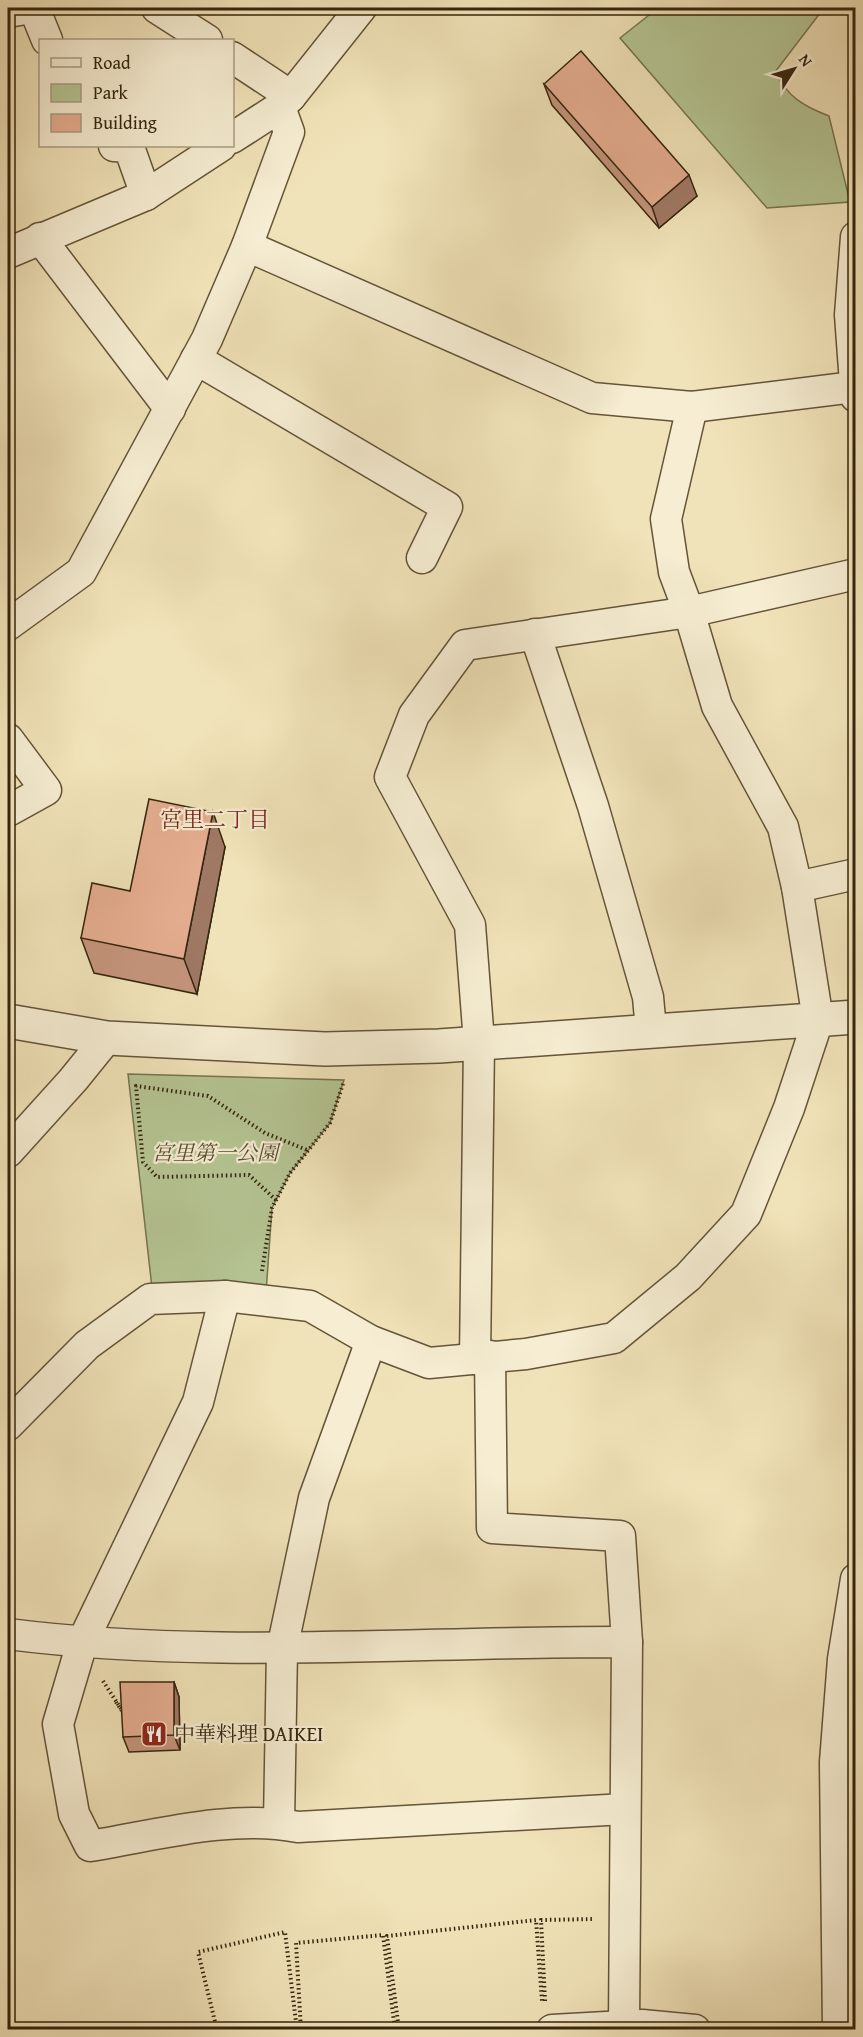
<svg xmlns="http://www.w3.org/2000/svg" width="863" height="2037" font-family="'Gentium Book Plus','Noto Serif JP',serif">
  <rect width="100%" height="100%" fill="#f1e3b9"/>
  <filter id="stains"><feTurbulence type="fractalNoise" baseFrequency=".00333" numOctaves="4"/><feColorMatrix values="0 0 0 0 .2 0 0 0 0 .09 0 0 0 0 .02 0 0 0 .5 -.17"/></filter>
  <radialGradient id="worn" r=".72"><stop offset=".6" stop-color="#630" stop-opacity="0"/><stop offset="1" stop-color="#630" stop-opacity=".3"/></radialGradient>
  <g fill="#b5c593" stroke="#757550" stroke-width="1.5">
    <path d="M658 8H824L775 72C788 97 803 106 829 116L850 202 767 208 620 38Z"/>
    <path d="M128 1074 344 1080 330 1123 290 1173 272 1208 266 1293 152 1288Z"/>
  </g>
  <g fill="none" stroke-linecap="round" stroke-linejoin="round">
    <g stroke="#645438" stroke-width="33">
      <g id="minor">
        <path d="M34 8 47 40"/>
        <path d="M157 8 207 40"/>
        <path d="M8 12 31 8"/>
        <path d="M232 57 291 96"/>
        <path d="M232 138 280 107"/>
        <path d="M114 146 129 147 146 195"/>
        <path d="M856 237 850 315 856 397"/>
        <path d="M40 238 170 409"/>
        <path d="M247 246 592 398 692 407 854 387"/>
        <path d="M8 253 146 195 221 146"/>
        <path d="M196 359 447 507 422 558"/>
        <path d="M8 625 81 572 207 339 247 246 289 132 280 107 291 96 361 8"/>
        <path d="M535 634 593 806 648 997 651 1030"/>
        <path d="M8 739 46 790 8 811"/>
        <path d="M797 887 856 874"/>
        <path d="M8 1152 73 1080 107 1038"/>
        <path d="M225 1296 198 1402 82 1643 58 1724 74 1814 90 1846C157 1835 231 1814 298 1827L625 1809"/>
        <path d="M490 1356 492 1528 620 1536 627 1642"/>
        <path d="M475 1359 479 1042 470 925 390 777 414 715 465 645 689 612 856 574"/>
        <path d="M8 1425 87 1345 150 1299 225 1296 310 1306 371 1341 429 1363 526 1354 614 1338 688 1277 746 1214 789 1108 818 1020 797 887 783 827 717 706 689 612 674 572 666 519 692 407"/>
        <path d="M8 1634C213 1660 420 1641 627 1642L624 2026"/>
        <path d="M279 1823 282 1649 314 1498 371 1341"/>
        <path d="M552 2030 642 2025 695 2030"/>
        <path d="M838 2030 835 1762 843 1659 856 1579"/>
      </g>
    </g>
    <g stroke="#645438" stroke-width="36">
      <path id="tertiary" d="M8 1021 107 1038 325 1049 439 1046 856 1017"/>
    </g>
    <g stroke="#35250d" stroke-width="4" stroke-dasharray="1.5 3" stroke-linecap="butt">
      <path d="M276 1200 249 1175 157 1177 143 1162 136 1086 208 1096 265 1133 307 1150"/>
      <path d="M262 1271 272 1208 290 1173 330 1123 344 1081"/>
      <path d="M103 1681 125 1715"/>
      <path d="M116 1702 124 1714"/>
      <path d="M545 2001 541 1920 594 1919"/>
      <path d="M217 2030 198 1952 285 1932 297 2030"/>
      <path d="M301 2030 296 1943 383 1935 395 2030"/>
      <path d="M399 2030 387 1936 536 1920 542 2001"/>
    </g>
    <use href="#minor" stroke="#f6edd2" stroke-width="30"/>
    <use href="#tertiary" stroke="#f6edd2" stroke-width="33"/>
  </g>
  <g fill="#c5957c" stroke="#35250d" stroke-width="1.5">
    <path d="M544 84 697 196 659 228 552 105Z"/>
    <path d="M225 847 197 994 94 973 81 938 130 891Z"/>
    <path d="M174 1682 179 1697 180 1750 129 1752 123 1737Z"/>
  </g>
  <g fill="#a07965" stroke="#35250d" stroke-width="1.5">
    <path d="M689 175 697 196 659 228 652 207Z"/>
    <path d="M213 812 225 847 197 994 184 959Z"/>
    <path d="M174 1682 179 1697 180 1750 174 1735Z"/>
  </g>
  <g fill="#e5ad90" stroke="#35250d" stroke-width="1.5">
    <path d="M581 51 689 175 652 207 544 84Z"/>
    <path d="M149 799 213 812 184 959 81 938 92 883 130 891Z"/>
    <path d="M120 1682H174V1735L123 1737Z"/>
  </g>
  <defs>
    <g id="restaurant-square" transform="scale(1.35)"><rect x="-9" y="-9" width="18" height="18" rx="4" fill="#8f2418" stroke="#f6edd2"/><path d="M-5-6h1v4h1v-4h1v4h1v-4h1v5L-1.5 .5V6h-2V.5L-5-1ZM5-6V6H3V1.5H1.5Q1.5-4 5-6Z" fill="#fff"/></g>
  </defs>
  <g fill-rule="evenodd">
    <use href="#restaurant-square" x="154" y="1734"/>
  </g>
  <g text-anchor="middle" stroke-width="4.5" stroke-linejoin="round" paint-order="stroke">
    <g font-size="21" font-style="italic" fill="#554d2e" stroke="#f6edd2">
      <text x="215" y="1160">宮里第一公園</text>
    </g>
    <g font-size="21" fill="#35250d" stroke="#f6edd2" text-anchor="start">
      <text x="174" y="1741">中華料理 DAIKEI</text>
    </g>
    <g font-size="22" fill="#7a1f14" stroke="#f6edd2">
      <text x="215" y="827">宮里二丁目</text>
    </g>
  </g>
  <rect width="863" height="2037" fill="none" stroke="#f1e3b9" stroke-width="30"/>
  <rect x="9" y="9" width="845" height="2019" fill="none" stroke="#35250d" stroke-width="3"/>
  <rect x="15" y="15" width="833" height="2007" fill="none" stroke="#35250d" stroke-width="1.5"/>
  <rect x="39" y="39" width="195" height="108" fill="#f6edd2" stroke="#a99d83" stroke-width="1.5"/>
  <rect x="51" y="58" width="30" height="9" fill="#f6edd2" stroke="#a99d83" stroke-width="1.5"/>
  <text x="93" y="69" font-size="18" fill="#35250d">Road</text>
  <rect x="51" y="84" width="30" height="18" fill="#b5c593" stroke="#a99d83" stroke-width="1.5"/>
  <text x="93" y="99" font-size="18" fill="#35250d">Park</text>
  <rect x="51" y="114" width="30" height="18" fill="#e5ad90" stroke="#a99d83" stroke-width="1.5"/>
  <text x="93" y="129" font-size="18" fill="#35250d">Building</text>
  <g transform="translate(794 69) rotate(53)" stroke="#f6edd2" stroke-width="4.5" paint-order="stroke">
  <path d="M0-4.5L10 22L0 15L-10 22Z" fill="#35250d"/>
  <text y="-9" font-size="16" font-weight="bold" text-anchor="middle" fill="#35250d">N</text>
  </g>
  <rect width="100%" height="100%" filter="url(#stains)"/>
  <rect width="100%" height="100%" fill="url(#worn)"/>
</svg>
